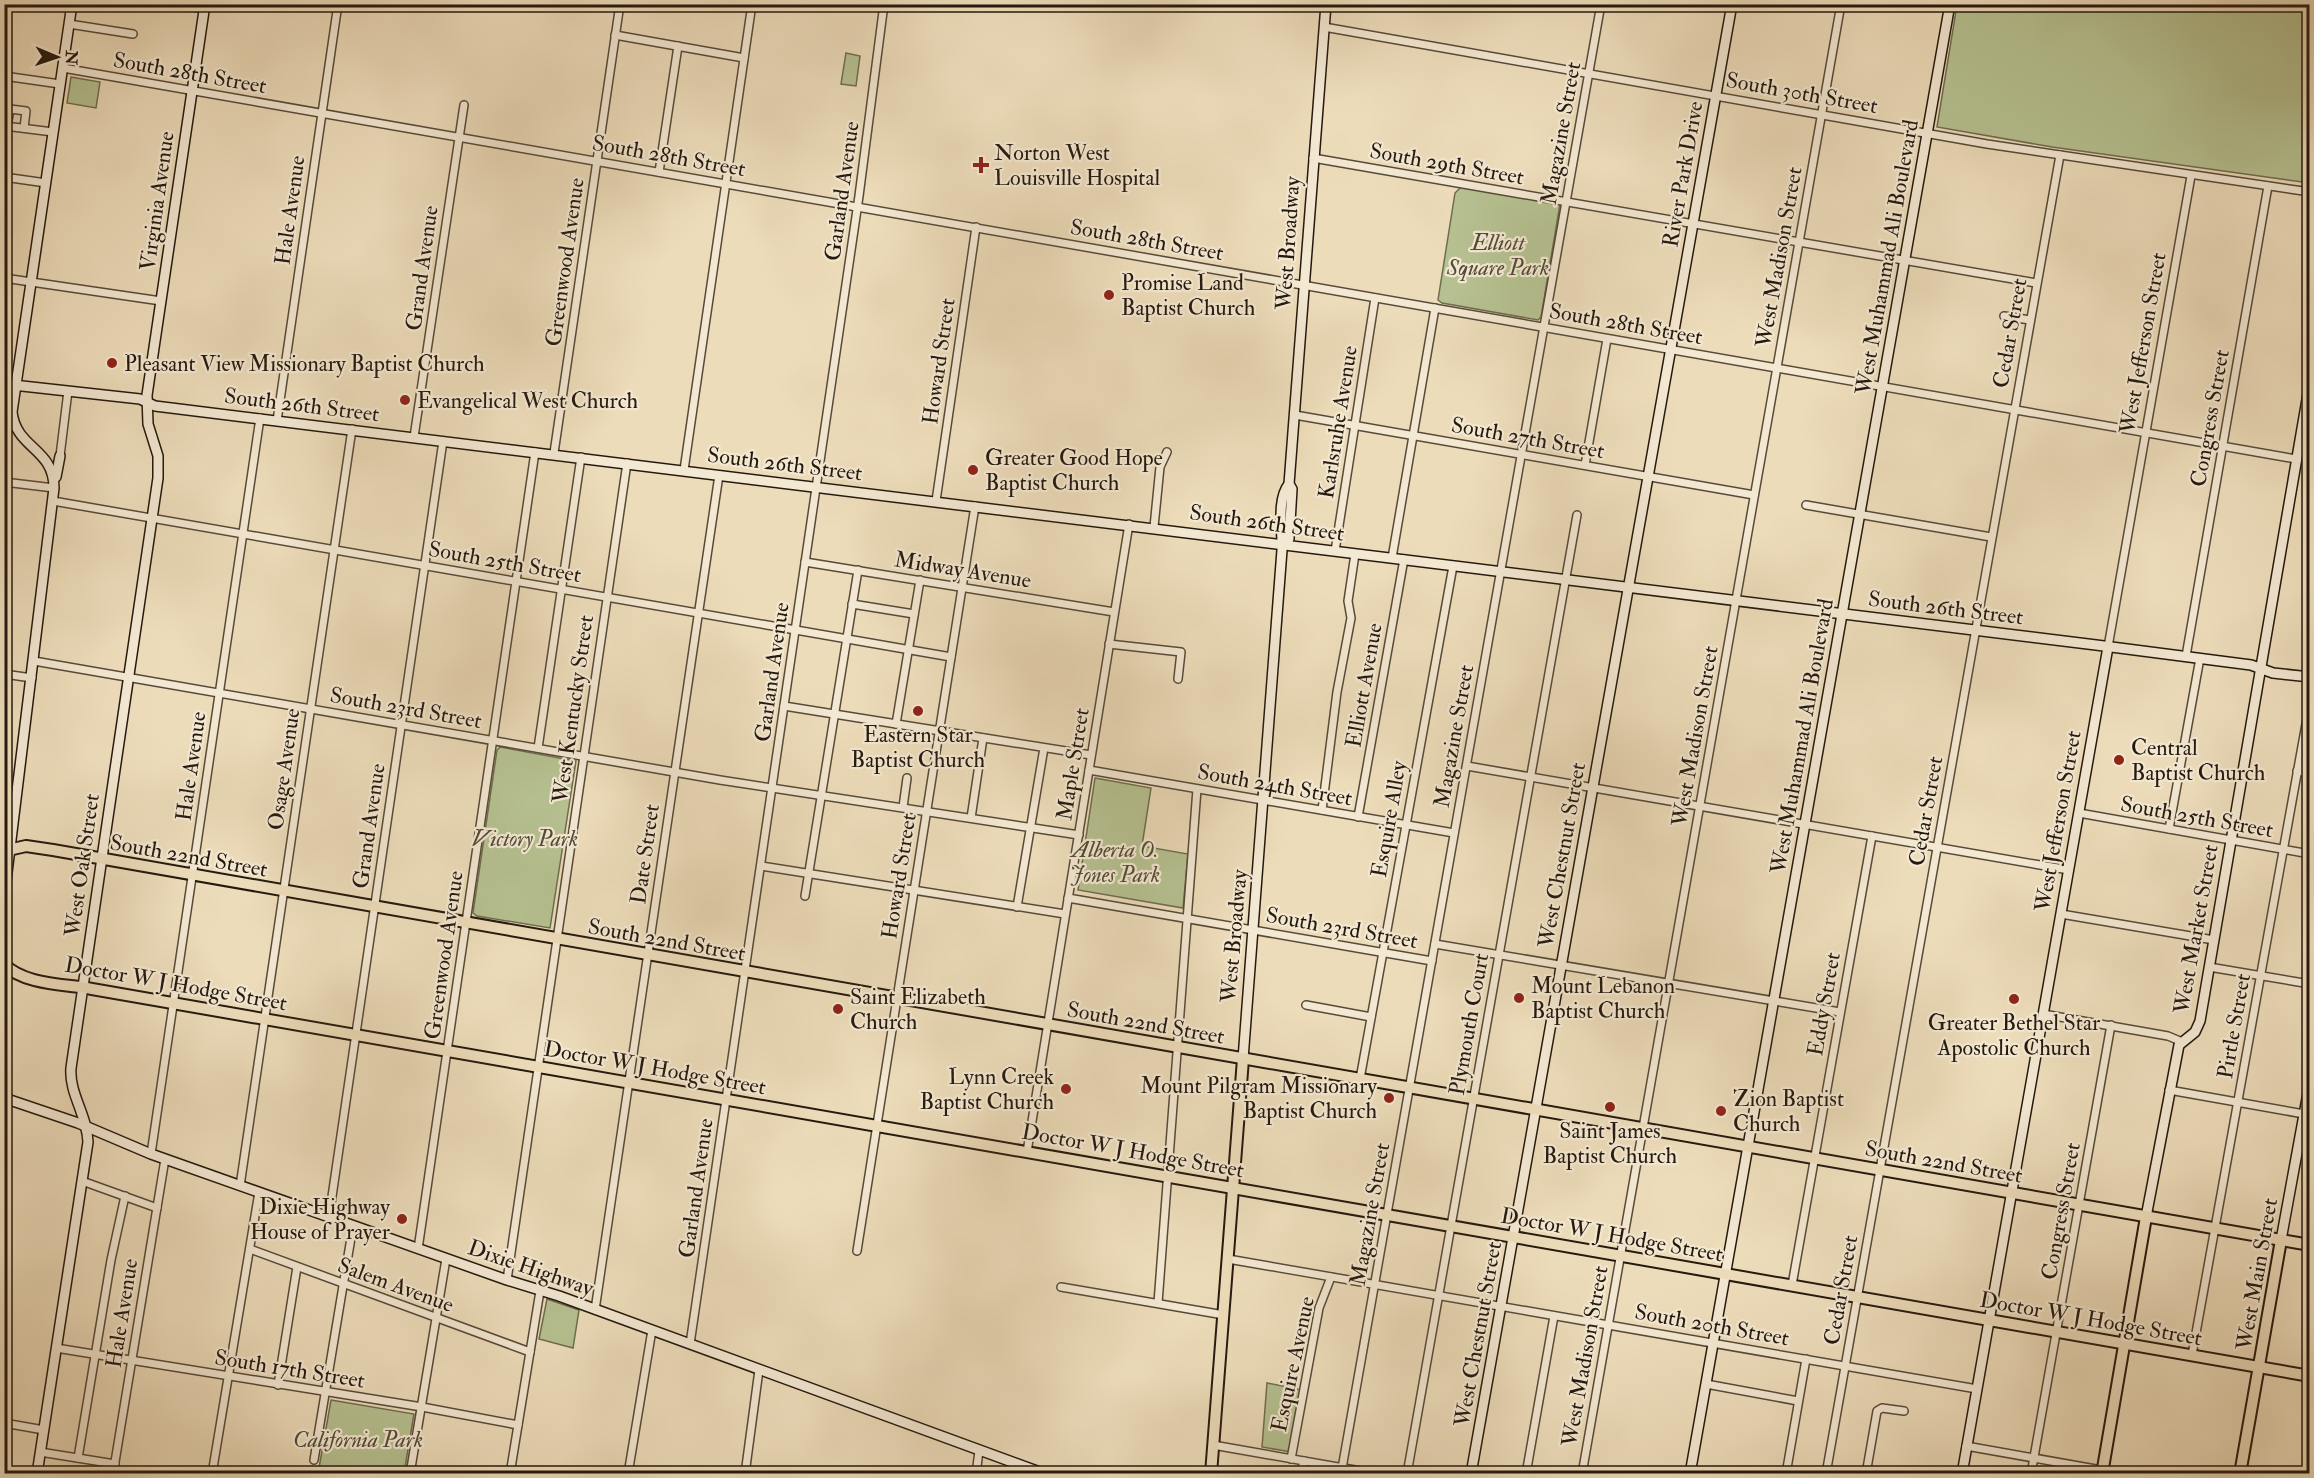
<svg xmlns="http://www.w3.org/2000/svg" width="2314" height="1478" font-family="'IM FELL Double Pica',serif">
  <rect width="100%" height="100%" fill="#eddcba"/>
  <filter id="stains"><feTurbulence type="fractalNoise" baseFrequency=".00333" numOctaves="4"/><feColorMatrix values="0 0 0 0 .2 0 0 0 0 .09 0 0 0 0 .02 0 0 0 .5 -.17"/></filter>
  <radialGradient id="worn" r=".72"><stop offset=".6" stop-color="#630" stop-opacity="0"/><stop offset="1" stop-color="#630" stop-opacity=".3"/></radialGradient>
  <g fill="#b6c191" stroke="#6e6d50" stroke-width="1.5">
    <path d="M1957 5H2309V183L2052 147 1937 127Z"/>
    <path d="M846 53 860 56 856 86 841 84Z"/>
    <path d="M71 77 100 82 96 108 67 103Z"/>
    <path d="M1461 187 1560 204 1541 317 1538 320 1442 303 1438 300 1455 193Z"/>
    <path d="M500 747 576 761 550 928 477 916 473 913 497 750Z"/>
    <path d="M1095 778 1151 788 1142 846 1188 854 1183 908 1078 890Z"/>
    <path d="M547 1299 579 1310 573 1348 539 1339Z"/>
    <path d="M1267 1383 1302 1390 1291 1452 1262 1447Z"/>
    <path d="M331 1400 414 1414 404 1473H305L306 1467 319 1468Z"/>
  </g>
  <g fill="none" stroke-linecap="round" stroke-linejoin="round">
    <g stroke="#574a39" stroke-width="10">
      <g id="street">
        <path d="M176 4 204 9"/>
        <path d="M69 24 133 34"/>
        <path d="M1324 27 1987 144 2310 192"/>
        <path d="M615 35 744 58"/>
        <path d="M63 68 2296 459"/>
        <path d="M4 76 60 84"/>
        <path d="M5 126 53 132"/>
        <path d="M7 126 10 109 26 111 24 128"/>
        <path d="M1313 158 2036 283"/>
        <path d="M659 172 678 46"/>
        <path d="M4 177 46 183"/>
        <path d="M4 278 161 301"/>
        <path d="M2004 316 2030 320"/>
        <path d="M1295 415 1754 495"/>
        <path d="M277 421 338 4"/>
        <path d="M414 437 464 105"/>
        <path d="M554 453 620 4"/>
        <path d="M60 456 68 391"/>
        <path d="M1585 465 1607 339"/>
        <path d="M684 470 752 4"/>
        <path d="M4 482 54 488"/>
        <path d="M53 501 951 657"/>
        <path d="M936 501 976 227"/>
        <path d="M1806 505 1991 537"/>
        <path d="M1154 527 1160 467 1167 452"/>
        <path d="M1335 551 1375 298"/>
        <path d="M1392 558 1435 308"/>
        <path d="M805 562 1114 612"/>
        <path d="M852 604 914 614"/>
        <path d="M1109 644 1181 652 1178 679"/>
        <path d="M2108 647 2191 176"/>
        <path d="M2186 656 2268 186"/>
        <path d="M34 661 720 780 1079 835"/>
        <path d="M4 674 32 678"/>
        <path d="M784 706 1091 755"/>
        <path d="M896 724 920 580"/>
        <path d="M538 748 581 457"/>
        <path d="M1467 766 2069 870"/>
        <path d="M1089 770 1454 833"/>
        <path d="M2297 771 2304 772 2306 765 2310 766"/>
        <path d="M903 807 907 778"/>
        <path d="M1322 810 1337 692 1351 618 1348 601 1355 554"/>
        <path d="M2079 813 2310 854"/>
        <path d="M1358 817 1404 559"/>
        <path d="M971 818 983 738"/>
        <path d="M2169 829 2200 658"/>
        <path d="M761 866 1065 914"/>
        <path d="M805 896 858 570"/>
        <path d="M1068 898 1432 961"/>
        <path d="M1017 907 1044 748"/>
        <path d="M2061 914 2214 940"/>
        <path d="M1435 944 1840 1012"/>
        <path d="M2209 967 2310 984"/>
        <path d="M1306 1005 1371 1017"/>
        <path d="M2043 1014 2168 1036 2180 1041"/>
        <path d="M1360 1079 1453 566"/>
        <path d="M2169 1090 2304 1114"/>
        <path d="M1027 1152 1129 524"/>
        <path d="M151 1154 260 418"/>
        <path d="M82 1181 157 1208"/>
        <path d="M240 1186 352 429"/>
        <path d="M329 1217 443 441"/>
        <path d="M250 1249 530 1352"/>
        <path d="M418 1249 535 452"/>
        <path d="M857 1251 975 506"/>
        <path d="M1228 1259 1977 1389"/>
        <path d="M507 1280 627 463"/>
        <path d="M1792 1285 1872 836"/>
        <path d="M1061 1287 1224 1315"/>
        <path d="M1158 1303 1197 789"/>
        <path d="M595 1310 719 475"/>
        <path d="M690 1344 859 196 884 4"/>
        <path d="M56 1348 422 1407 518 1425"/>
        <path d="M2192 1355 2310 702"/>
        <path d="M1706 1384 1798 1401"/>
        <path d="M278 1385 297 1267"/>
        <path d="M4 1423 44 1430"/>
        <path d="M1213 1445 1378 1474"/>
        <path d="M1966 1446 2124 1474"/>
        <path d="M40 1452 115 1464"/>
        <path d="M78 1458 111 1260 125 1196"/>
        <path d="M1291 1459 1319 1308 1331 1277"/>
        <path d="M314 1460 353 1226"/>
        <path d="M113 1474 165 1159"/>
        <path d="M212 1474 259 1192"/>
        <path d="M410 1474 446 1259"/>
        <path d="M510 1474 540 1291"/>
        <path d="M628 1474 652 1330"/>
        <path d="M745 1474 759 1370"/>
        <path d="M976 1474 979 1451"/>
        <path d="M1301 1474 1304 1461"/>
        <path d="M1341 1474 1601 4"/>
        <path d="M1407 1474 1577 515"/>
        <path d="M1526 1474 1554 1316"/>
        <path d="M1582 1474 1841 4"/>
        <path d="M1786 1474 1806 1359"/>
        <path d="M1826 1474 2060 155"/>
        <path d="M1866 1474 1877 1411 1882 1408 1904 1411"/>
        <path d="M2031 1474 2111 1025"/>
        <path d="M2309 1474 2310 1471"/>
      </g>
    </g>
    <g stroke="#25190e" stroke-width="12">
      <g id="secondary">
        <path d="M4 384 140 399 155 406 2096 645 2251 665 2273 673 2310 677"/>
        <path d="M56 477 60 456"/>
        <path d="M1283 545 1289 539 1292 489 1289 484"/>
        <path d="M5 889 54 488C54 448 16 449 12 412L72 4"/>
        <path d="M1243 1059 1282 550C1283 532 1276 500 1289 484L1326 4"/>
        <path d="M4 1098 78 1123 151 1154 507 1280 559 1296 1045 1474"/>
        <path d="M2146 1217 2179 1045 2195 1032 2200 1021 2310 382"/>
        <path d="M2281 1240 2310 1082"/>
        <path d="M37 1474 88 1142C87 1114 69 1094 71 1068L158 478V456L148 424 147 395 205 4"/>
        <path d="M1471 1474 1732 4"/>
        <path d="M1690 1474 1950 4"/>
        <path d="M1962 1474 2108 647"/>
      </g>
    </g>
    <g stroke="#25190e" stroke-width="14">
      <g id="primary">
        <path d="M4 851 26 846 53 850 2310 1245"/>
        <path d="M4 887V897"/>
        <path d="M4 964C24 985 65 984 92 989L2310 1376"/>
        <path d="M1211 1474 1243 1059"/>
        <path d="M2102 1474 2146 1217"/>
        <path d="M2240 1474 2281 1240"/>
      </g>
    </g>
    <use href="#street" stroke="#f3e8d2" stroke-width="7"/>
    <use href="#secondary" stroke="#f3e8d2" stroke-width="9"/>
    <use href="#primary" stroke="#eddcba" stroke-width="10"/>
  </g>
  <g fill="#8f2418" stroke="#f3e8d2" stroke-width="2">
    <path d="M978 156h6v6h6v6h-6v6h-6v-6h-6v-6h6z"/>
    <circle cx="1109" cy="295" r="6"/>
    <circle cx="112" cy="363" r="6"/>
    <circle cx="405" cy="400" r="6"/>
    <circle cx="973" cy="470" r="6"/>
    <circle cx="918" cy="711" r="6"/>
    <circle cx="2119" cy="760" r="6"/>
    <circle cx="1519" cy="998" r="6"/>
    <circle cx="2014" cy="999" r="6"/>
    <circle cx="838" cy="1009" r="6"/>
    <circle cx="1066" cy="1089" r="6"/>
    <circle cx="1389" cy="1098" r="6"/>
    <circle cx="1610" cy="1107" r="6"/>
    <circle cx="1721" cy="1111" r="6"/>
    <circle cx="402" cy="1219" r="6"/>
  </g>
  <g text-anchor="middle" stroke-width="4.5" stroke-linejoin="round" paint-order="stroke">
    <g font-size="22" fill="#25190e" stroke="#f3e8d2">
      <text transform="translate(190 72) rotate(10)" y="8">South 28th Street</text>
      <text transform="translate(1802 92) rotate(10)" y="8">South 30th Street</text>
      <text transform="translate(1560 133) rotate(-80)" y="8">Magazine Street</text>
      <text transform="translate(669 155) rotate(10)" y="8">South 28th Street</text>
      <text transform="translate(1447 163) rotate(10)" y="8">South 29th Street</text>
      <text transform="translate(1682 174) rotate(-80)" y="8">River Park Drive</text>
      <text transform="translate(841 191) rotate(-82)" y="8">Garland Avenue</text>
      <text transform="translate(156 201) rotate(-82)" y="8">Virginia Avenue</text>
      <text transform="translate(289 210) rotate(-82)" y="8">Hale Avenue</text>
      <text transform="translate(1147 239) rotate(10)" y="8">South 28th Street</text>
      <text transform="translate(1287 243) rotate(-86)" y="8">West Broadway</text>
      <text transform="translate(1778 257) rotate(-80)" y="8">West Madison Street</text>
      <text transform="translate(1886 257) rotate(-80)" y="8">West Muhammad Ali Boulevard</text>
      <text transform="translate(564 262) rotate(-82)" y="8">Greenwood Avenue</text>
      <text transform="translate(421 268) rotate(-82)" y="8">Grand Avenue</text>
      <text transform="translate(1626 323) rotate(10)" y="8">South 28th Street</text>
      <text transform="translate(2009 333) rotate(-80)" y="8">Cedar Street</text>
      <text transform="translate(2142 343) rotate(-80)" y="8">West Jefferson Street</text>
      <text transform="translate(938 361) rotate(-82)" y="8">Howard Street</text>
      <text transform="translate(302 404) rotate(7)" y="8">South 26th Street</text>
      <text transform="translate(2209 418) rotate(-80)" y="8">Congress Street</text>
      <text transform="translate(1337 422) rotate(-81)" y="8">Karlsruhe Avenue</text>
      <text transform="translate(1528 437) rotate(10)" y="8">South 27th Street</text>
      <text transform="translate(785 463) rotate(7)" y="8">South 26th Street</text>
      <text transform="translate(1267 522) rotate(8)" y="8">South 26th Street</text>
      <text transform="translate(505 561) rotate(10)" y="8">South 25th Street</text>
      <text transform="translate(963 569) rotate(9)" y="8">Midway Avenue</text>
      <text transform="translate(1946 607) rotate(7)" y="8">South 26th Street</text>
      <text transform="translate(771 672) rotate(-82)" y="8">Garland Avenue</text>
      <text transform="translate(1363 685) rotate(-80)" y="8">Elliott Avenue</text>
      <text transform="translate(406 707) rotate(10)" y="8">South 23rd Street</text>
      <text transform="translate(572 709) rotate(-82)" y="8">West Kentucky Street</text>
      <text transform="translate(1453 736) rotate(-80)" y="8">Magazine Street</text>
      <text transform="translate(1694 736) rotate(-80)" y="8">West Madison Street</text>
      <text transform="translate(1801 736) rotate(-80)" y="8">West Muhammad Ali Boulevard</text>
      <text transform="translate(1072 764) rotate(-81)" y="8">Maple Street</text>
      <text transform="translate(190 766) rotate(-82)" y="8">Hale Avenue</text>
      <text transform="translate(283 769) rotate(-82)" y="8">Osage Avenue</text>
      <text transform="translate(1275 784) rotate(10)" y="8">South 24th Street</text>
      <text transform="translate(1925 811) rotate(-80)" y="8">Cedar Street</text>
      <text transform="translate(2197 816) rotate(10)" y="8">South 25th Street</text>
      <text transform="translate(1388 819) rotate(-80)" y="8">Esquire Alley</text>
      <text transform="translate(2057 821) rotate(-80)" y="8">West Jefferson Street</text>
      <text transform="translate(368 826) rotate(-82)" y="8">Grand Avenue</text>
      <text transform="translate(644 854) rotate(-82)" y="8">Date Street</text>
      <text transform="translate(189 855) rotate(10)" y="8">South 22nd Street</text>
      <text transform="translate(1561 855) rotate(-80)" y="8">West Chestnut Street</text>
      <text transform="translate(81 865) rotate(-82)" y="8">West Oak Street</text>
      <text transform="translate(898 876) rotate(-81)" y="8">Howard Street</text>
      <text transform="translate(1342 927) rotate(10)" y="8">South 23rd Street</text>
      <text transform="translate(2195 929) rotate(-80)" y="8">West Market Street</text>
      <text transform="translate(1233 936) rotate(-85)" y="8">West Broadway</text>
      <text transform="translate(667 939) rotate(10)" y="8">South 22nd Street</text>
      <text transform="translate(443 955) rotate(-82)" y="8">Greenwood Avenue</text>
      <text transform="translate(176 983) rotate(10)" y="8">Doctor W J Hodge Street</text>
      <text transform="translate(1823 1004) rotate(-80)" y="8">Eddy Street</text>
      <text transform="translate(1146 1022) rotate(10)" y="8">South 22nd Street</text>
      <text transform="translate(1468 1024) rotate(-80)" y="8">Plymouth Court</text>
      <text transform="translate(2233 1026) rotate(-80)" y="8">Pirtle Street</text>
      <text transform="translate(655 1067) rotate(10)" y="8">Doctor W J Hodge Street</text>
      <text transform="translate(1133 1150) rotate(10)" y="8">Doctor W J Hodge Street</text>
      <text transform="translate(1944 1161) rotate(10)" y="8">South 22nd Street</text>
      <text transform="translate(695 1188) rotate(-82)" y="8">Garland Avenue</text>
      <text transform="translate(2060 1211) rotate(-80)" y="8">Congress Street</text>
      <text transform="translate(1369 1214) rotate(-80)" y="8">Magazine Street</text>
      <text transform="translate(1612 1234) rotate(10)" y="8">Doctor W J Hodge Street</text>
      <text transform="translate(531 1267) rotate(19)" y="8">Dixie Highway</text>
      <text transform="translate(2256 1274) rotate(-80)" y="8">West Main Street</text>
      <text transform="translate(396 1284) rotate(20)" y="8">Salem Avenue</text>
      <text transform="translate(1840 1290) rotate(-80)" y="8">Cedar Street</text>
      <text transform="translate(121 1313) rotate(-81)" y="8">Hale Avenue</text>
      <text transform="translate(2091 1318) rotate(10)" y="8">Doctor W J Hodge Street</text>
      <text transform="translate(1712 1324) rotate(10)" y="8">South 20th Street</text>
      <text transform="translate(1477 1334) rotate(-80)" y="8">West Chestnut Street</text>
      <text transform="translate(1584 1356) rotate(-80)" y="8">West Madison Street</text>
      <text transform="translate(1292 1364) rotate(-78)" y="8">Esquire Avenue</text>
      <text transform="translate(290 1368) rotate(9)" y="8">South 17th Street</text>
    </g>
    <g font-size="22" fill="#25190e" stroke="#f3e8d2" text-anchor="start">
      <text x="994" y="160">Norton West<tspan x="994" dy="25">Louisville Hospital</tspan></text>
      <text x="1121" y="290">Promise Land<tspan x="1121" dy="25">Baptist Church</tspan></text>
      <text x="124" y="371">Pleasant View Missionary Baptist Church</text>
      <text x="417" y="408">Evangelical West Church</text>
      <text x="985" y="465">Greater Good Hope<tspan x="985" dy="25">Baptist Church</tspan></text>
      <text x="918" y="742" text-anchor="middle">Eastern Star<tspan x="918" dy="25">Baptist Church</tspan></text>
      <text x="2131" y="755">Central<tspan x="2131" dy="25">Baptist Church</tspan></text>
      <text x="1531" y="993">Mount Lebanon<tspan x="1531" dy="25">Baptist Church</tspan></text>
      <text x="850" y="1004">Saint Elizabeth<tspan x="850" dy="25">Church</tspan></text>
      <text x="2014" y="1030" text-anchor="middle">Greater Bethel Star<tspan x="2014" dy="25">Apostolic Church</tspan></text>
      <text x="1054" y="1084" text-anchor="end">Lynn Creek<tspan x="1054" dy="25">Baptist Church</tspan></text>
      <text x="1377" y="1093" text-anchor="end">Mount Pilgram Missionary<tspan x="1377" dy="25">Baptist Church</tspan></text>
      <text x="1733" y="1106">Zion Baptist<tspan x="1733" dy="25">Church</tspan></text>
      <text x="1610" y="1138" text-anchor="middle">Saint James<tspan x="1610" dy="25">Baptist Church</tspan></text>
      <text x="390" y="1214" text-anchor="end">Dixie Highway<tspan x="390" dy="25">House of Prayer</tspan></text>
    </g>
    <g font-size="22" font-style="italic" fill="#504b35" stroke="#f3e8d2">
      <text x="1498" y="250">Elliott<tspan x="1498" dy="25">Square Park</tspan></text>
      <text x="525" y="846">Victory Park</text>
      <text x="1115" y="857">Alberta O.<tspan x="1115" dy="25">Jones Park</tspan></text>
      <text x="358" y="1447">California Park</text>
    </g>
  </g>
  <rect width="2314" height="1478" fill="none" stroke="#eddcba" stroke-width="24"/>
  <rect x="6" y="6" width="2302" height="1466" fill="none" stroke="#25190e" stroke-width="3"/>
  <rect x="12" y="12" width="2290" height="1454" fill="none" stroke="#25190e" stroke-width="1.5"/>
  <g transform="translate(57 57) rotate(92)" stroke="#f3e8d2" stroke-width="4.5" paint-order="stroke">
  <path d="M0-4.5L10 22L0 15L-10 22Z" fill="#25190e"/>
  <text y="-9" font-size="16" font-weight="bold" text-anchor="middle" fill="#25190e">N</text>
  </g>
  <rect width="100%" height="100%" filter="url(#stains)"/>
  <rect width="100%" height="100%" fill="url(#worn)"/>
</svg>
